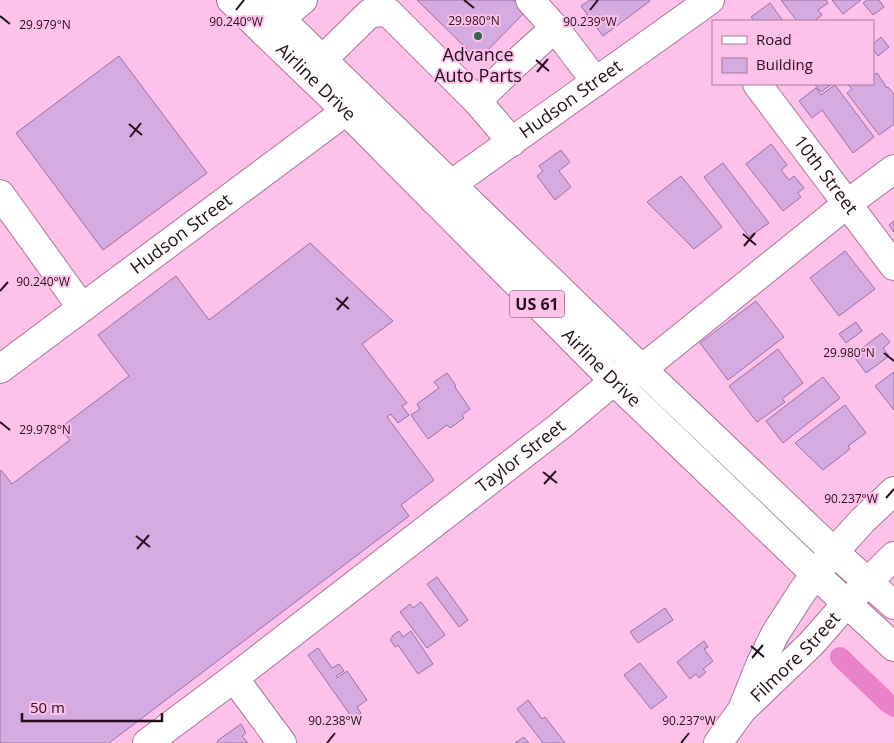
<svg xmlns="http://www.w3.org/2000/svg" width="894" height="743" font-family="'Open Sans',sans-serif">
  <rect width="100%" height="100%" fill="#fec1e9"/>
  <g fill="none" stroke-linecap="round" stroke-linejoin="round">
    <path stroke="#e982ca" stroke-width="20" d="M840 657 888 703 894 707"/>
  </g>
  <g fill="#d6abe1" stroke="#9971a3">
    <path d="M417 0H514L525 12 478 60Z"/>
    <path d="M590 0H649L650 1 603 36 581 6Z"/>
    <path d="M781 0H826L828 3 818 10 822 15 814 21H797Z"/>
    <path d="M832 0H861L843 14Z"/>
    <path d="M867 0H879L884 7 873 15 863 3Z"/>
    <path d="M770 3 783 21H754L751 17Z"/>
    <path d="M881 37 889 47 878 56 873 49V44Z"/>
    <path d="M119 56 207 173 103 250 16 133Z"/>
    <path d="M877 73 887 88 888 87 894 94V124L879 135 847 93 852 89 847 84H873V76Z"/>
    <path d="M814 84H832L821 92Z"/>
    <path d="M835 85 874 137 853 153 822 110 812 118 799 101 816 88 821 95Z"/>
    <path d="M771 144 787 165 781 170 789 180 794 176 804 188 798 193 801 197 783 211 746 164Z"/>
    <path d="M561 150 570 162 559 171 571 187 555 200 537 176 543 171 539 166Z"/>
    <path d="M723 163 769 223 749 237 704 177Z"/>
    <path d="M681 176 722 227 694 249 647 202Z"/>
    <path d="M894 221V232L889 225Z"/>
    <path d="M310 243 393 321 362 344 407 403 402 406 409 415 398 423 391 414 387 417 434 480 401 505 409 516 109 743H0V471L1 470 12 484 70 440 60 428 129 376 98 335 176 276 209 320Z"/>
    <path d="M845 251 875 289 839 316 810 278Z"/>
    <path d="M756 301 784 337 728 380 700 343Z"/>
    <path d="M856 322 862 331 846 343 839 334Z"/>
    <path d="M882 333 890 342 883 348 889 356 866 373 853 355Z"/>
    <path d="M778 349 803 383 782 399 785 402 757 422 729 386Z"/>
    <path d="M894 372V410L875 386Z"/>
    <path d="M447 373 456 386 455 387 470 409 462 415 464 418 450 428 447 425 428 439 411 415 420 409 417 404 439 388 434 382Z"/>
    <path d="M823 377 840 398 783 443 766 421Z"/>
    <path d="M845 405 866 433 848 446 850 449 823 470 795 443Z"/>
    <path d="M437 577 468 620 459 627 427 584Z"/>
    <path d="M421 602 445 635 427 648 400 612 410 604 413 608Z"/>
    <path d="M665 608 673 620 638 643 630 632Z"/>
    <path d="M399 631 403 637 411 631 433 664 418 674 398 645 395 647 390 640 392 638V636Z"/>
    <path d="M704 641 708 647 704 649 713 661 703 669 706 672 699 678 696 674 690 679 677 662Z"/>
    <path d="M318 648 332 668 339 664 344 671 336 676 337 678 347 671 367 700 357 707 361 713 353 719 308 655Z"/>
    <path d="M640 663 667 697 651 709 624 675Z"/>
    <path d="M528 700 542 719 545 717 565 743H543L517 709Z"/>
    <path d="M241 724 246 733 242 736 248 743H218L217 741Z"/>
    <path d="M524 737 529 743H515Z"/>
  </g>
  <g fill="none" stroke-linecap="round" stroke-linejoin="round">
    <g stroke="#ac7399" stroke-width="30">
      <g id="minor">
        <path d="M555 28 596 82"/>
        <path d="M264 32 303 0"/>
        <path d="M322 60 370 13 388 12 477 101 515 64 555 28 530 0"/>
        <path id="s1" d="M757 84 894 266"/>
        <path d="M477 101 512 142"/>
        <path d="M0 194 82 308"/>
        <path id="s2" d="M434 200 452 184 710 0"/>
        <path id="s3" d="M0 369 346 111 361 97"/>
        <path d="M234 678 282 743"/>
        <path d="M742 710 760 665 775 634 800 595 815 574 834 552 863 520 894 491"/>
        <path id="s4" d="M147 743 234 678 560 426 614 381 642 369 847 204 894 169"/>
        <path id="s5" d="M718 743 742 710 811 644 847 603 894 556"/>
      </g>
    </g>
    <g stroke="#ac7399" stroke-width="30">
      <g id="highway">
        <path id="s6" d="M231 0 346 111 614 381 815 574 894 647"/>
        <path d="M261 0 642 369 834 552 894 605"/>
      </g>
    </g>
    <use href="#minor" stroke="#fff" stroke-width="28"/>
    <use href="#highway" stroke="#fff" stroke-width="28"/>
  </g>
  <path fill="none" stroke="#250f1e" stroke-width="2" d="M464 0 474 8M236 10 244 0M590 10 598 0M0 16 10 24M536 60 549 71M537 72 548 59M129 124 142 135M130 137 141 123M743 234 756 245M744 246 755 233M0 291 8 282M336 298 349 309M337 310 348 297M884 353 894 361M0 422 10 430M543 472 557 483M544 484 556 471M886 498 894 489M136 536 150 547M137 549 149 535M751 646 764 657M752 658 763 645M327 743 335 733M681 743 689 733"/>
  <circle fill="#32674c" stroke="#fec1e9" stroke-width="2" cx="478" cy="36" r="5"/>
  <g text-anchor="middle" stroke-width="4" stroke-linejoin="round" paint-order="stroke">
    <rect fill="#fec1e9" stroke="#66445b" stroke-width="1" x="509.5" y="290.5" width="55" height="27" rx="4"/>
    <g font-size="16" font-weight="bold" fill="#250f1e">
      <text x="537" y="310">US 61</text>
    </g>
    <g font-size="18" fill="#250f1e" stroke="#fec1e9">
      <text x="478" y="61">Advance<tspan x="478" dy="21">Auto Parts</tspan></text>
    </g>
    <g font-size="18" fill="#250f1e" stroke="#fec1e9">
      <text dy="6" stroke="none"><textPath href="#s6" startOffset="118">Airline Drive</textPath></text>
      <text dy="6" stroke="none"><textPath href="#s2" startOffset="170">Hudson Street</textPath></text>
      <text dy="6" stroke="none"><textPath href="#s1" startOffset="114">10th Street</textPath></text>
      <text dy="6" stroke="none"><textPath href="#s3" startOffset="226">Hudson Street</textPath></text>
      <text dy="6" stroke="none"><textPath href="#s6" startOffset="522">Airline Drive</textPath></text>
      <text dy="6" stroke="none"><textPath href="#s4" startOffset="471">Taylor Street</textPath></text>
      <text dy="6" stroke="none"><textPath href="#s5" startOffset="116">Filmore Street</textPath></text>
    </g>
  </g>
  <g font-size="12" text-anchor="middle" fill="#250f1e" stroke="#fec1e9" stroke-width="4" stroke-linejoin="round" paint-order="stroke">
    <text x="474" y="25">29.980°N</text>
    <text x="236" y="26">90.240°W</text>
    <text x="590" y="26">90.239°W</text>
    <text x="45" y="29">29.979°N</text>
    <text x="43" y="286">90.240°W</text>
    <text x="849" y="357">29.980°N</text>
    <text x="45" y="434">29.978°N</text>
    <text x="851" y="503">90.237°W</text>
    <text x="335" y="725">90.238°W</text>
    <text x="689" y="725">90.237°W</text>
  </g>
  <rect x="712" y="20" width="162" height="65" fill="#fec1e9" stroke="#a77a98"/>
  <rect x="722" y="36" width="25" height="8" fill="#ffffff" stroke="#a77a98"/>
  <text x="756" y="45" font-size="15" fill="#250f1e">Road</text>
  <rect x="722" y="58" width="25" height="15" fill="#d6abe1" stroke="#a77a98"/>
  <text x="756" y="70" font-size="15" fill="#250f1e">Building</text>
  <path d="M22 713v8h140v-8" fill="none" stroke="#250f1e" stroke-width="2.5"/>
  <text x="30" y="713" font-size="15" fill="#250f1e" stroke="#fec1e9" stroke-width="4" paint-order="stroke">50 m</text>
</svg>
